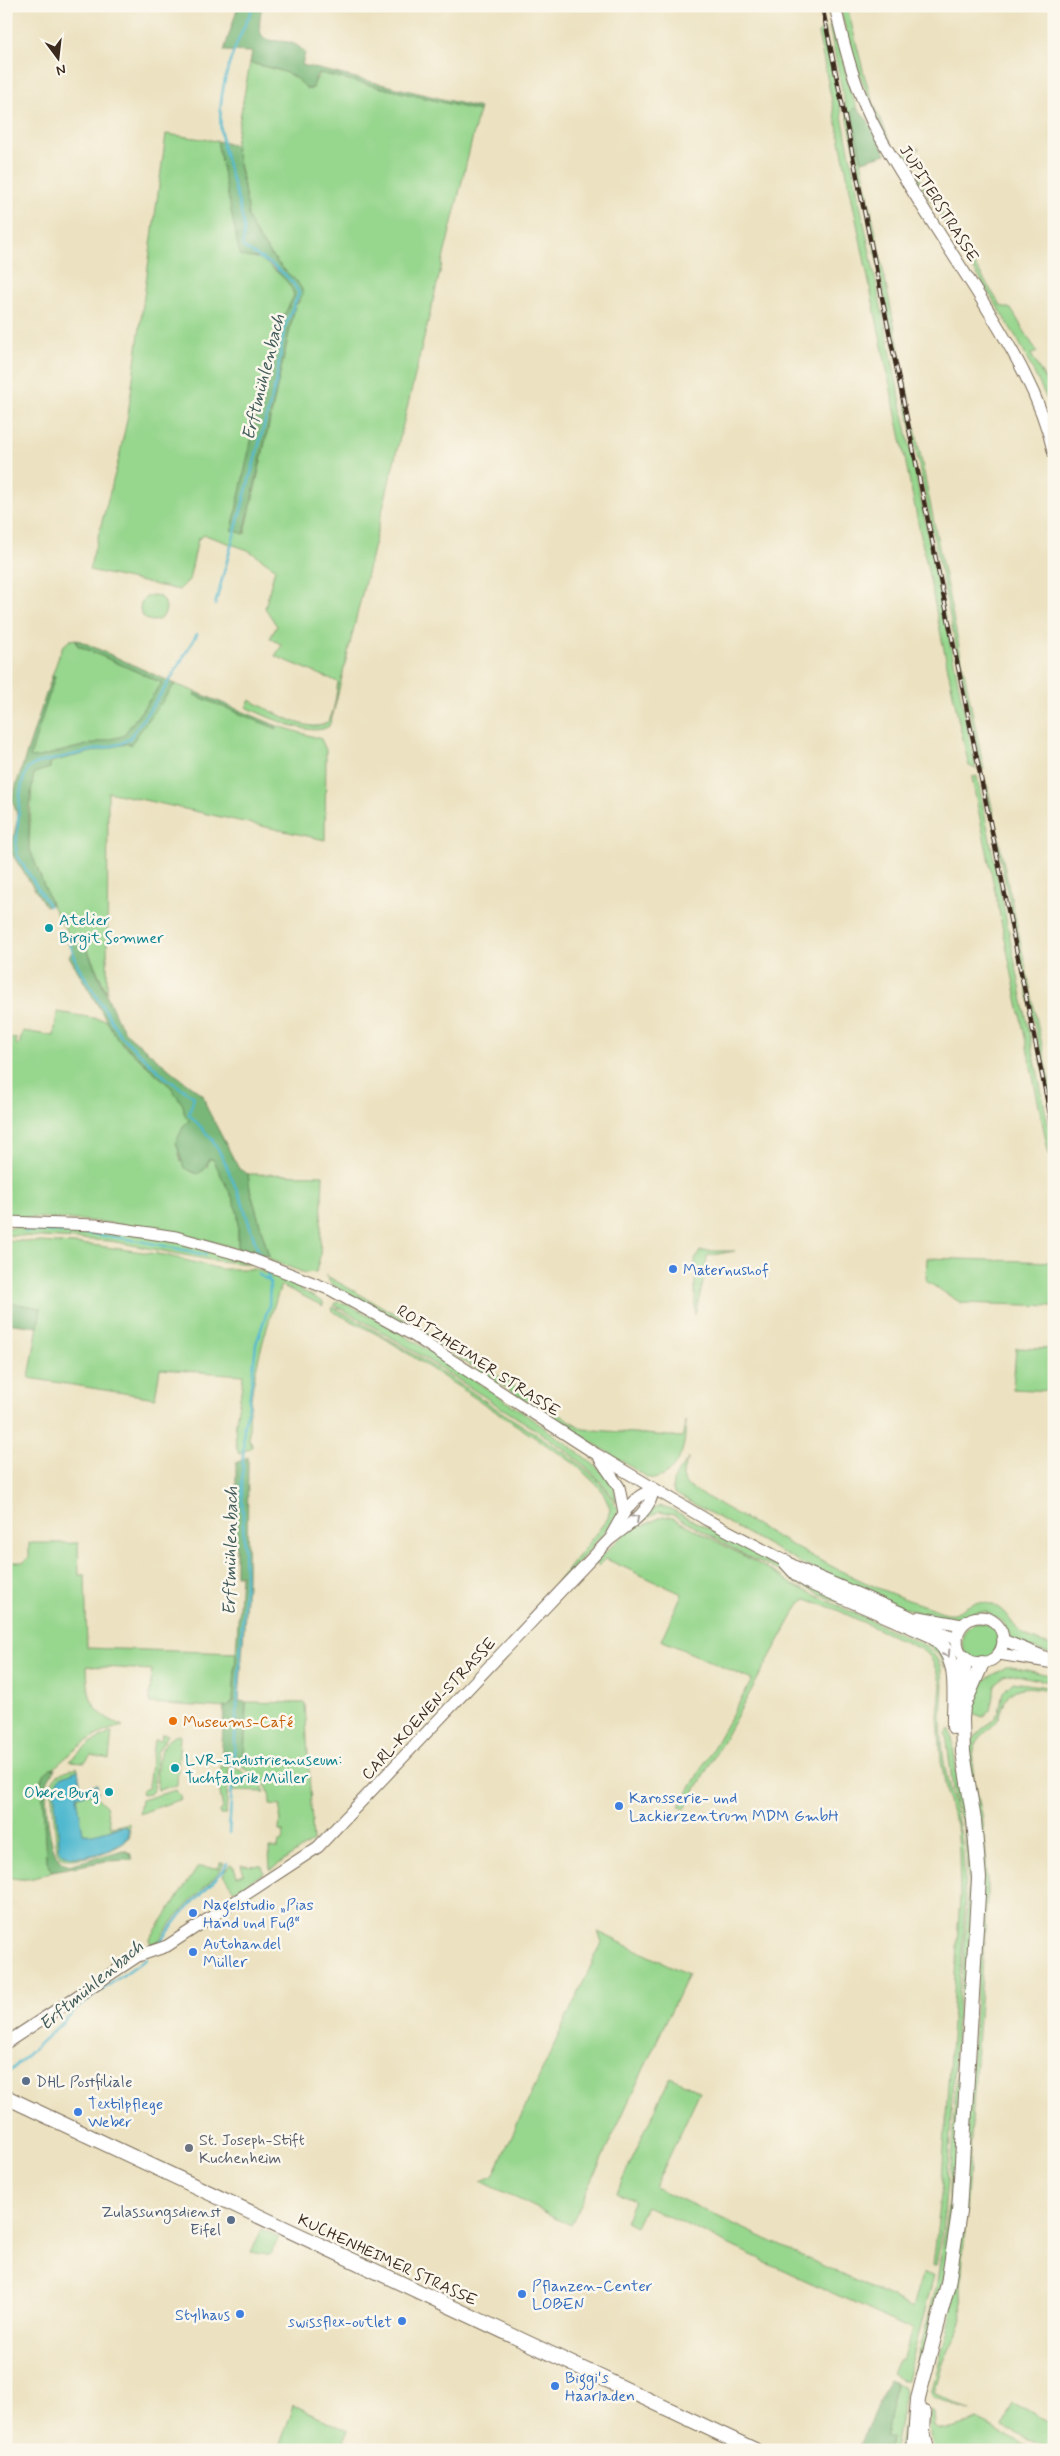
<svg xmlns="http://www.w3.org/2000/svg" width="1060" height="2456" font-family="Mynerve,sans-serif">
  <rect width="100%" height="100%" fill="#fbf7ec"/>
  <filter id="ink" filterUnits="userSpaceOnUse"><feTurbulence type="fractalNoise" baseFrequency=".02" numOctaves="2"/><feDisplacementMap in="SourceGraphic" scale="10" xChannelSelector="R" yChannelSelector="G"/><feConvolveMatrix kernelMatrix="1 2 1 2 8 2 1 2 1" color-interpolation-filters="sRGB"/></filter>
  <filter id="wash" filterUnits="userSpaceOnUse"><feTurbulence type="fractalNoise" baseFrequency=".0096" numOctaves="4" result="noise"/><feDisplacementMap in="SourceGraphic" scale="20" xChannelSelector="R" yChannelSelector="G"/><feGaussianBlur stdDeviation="1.12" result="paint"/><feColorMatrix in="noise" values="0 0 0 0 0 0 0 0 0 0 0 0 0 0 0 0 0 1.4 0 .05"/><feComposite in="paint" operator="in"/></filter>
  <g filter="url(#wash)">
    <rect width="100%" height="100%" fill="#ece2c1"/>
    <g fill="#96d68d" stroke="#688056">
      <path d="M840 6H847L864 74 874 105 892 145 890 144C867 100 851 55 840 6Z"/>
      <path d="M829 26 835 28 850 90 857 108 851 111 984 770 981 769Z"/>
      <path d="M824 28 976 769 969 766 958 718 819 38 818 33Z"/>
      <path d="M250 63 289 73 300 80 310 90 320 73 479 111 333 714 329 726C313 739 263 715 246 707L250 700C267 708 315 739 329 720 335 711 336 693 338 682L275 656 282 645 270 638 277 626 265 608 275 568 248 550 205 535 198 539 189 580 179 590 89 570 118 462 128 415 166 134 217 141 241 256 260 258 291 284 294 296 274 335 232 530 245 534 295 306 300 301 302 290 273 257 254 231 247 217 244 186 235 145Z"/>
      <path d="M919 148 912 156V167L1001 306 1011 309 1037 352 1031 354 1054 396V401L1047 399 1018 340 903 156V153Z"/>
      <circle cx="153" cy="608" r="13"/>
      <path d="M76 639 77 645 162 683 123 736 35 758 29 757 55 676H52L62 647 70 640Z"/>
      <path d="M175 684 196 692 195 695 276 728 275 725 321 739 326 750 325 840 108 792 107 993 84 942 75 935 70 937 51 904 29 847 32 776 36 771 50 768V763L54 761 126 744Z"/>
      <path d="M977 776 1054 1153V1179L973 784 972 777Z"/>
      <path d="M987 784 1054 1102V1121L990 809 986 788Z"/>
      <path d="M57 1012 106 1020 122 1044 171 1087 183 1105 189 1121C176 1135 176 1145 181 1162L207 1167 209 1159H213L233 1199 238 1215V1249C162 1226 86 1218 6 1217V1096L9 1081 6 1080V1038L17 1039 16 1044 19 1045 23 1031 54 1036Z"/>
      <path d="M248 1174 323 1175 320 1256 316 1272 305 1273 270 1260 250 1189Z"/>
      <path d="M16 1227C93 1227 178 1233 250 1264L210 1260 111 1241 6 1235V1228Z"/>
      <path d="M6 1240 91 1245 165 1255 220 1269H255L278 1277 323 1302V1306L281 1285C264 1335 247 1387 249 1441H251L252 1447 239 1454C229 1434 242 1397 243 1375L160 1369 155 1398 29 1378 41 1308 6 1302Z"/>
      <path d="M700 1251H735L707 1256 705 1275 695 1315V1260Z"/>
      <path d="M927 1258 1054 1262V1306L961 1303 926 1281Z"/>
      <path d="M325 1275 426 1331 583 1429 682 1437 686 1421C685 1443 684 1459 666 1474 660 1478 654 1480 647 1477L419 1333 331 1284Z"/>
      <path d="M337 1302C362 1301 593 1455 611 1481 615 1486 615 1496 617 1503 589 1459 540 1433 497 1405 443 1370 391 1335 334 1305Z"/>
      <path d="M333 1307C391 1338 446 1374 500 1411 534 1434 574 1454 601 1484 608 1492 613 1501 618 1509L616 1518 550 1596 544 1599 608 1518 610 1508 601 1489 575 1464 386 1339 332 1311Z"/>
      <path d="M1016 1348 1054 1349V1391L1013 1389Z"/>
      <path d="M689 1458C683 1469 679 1478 689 1487 768 1531 847 1582 935 1609 939 1611 948 1614 953 1613 968 1609 972 1597 993 1605 1008 1611 1010 1624 1022 1633 1031 1640 1043 1643 1054 1646V1655L1025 1646 1011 1638 1003 1622 987 1612H975L957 1620 919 1613 876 1597 804 1565 674 1493C668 1480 682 1468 689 1458Z"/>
      <path d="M660 1506 669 1508 778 1565 792 1577 926 1638 940 1648 946 1669 939 1655 925 1642 796 1583 781 1572 746 1556 674 1515 659 1512 640 1522 651 1510Z"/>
      <path d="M663 1516 673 1518 781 1576 793 1585 924 1645C951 1665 941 1692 941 1720 941 1732 942 1743 943 1755 947 1788 960 1818 963 1851 968 1914 959 1980 955 2044 950 2117 950 2193 936 2266H933L941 2195 947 2100 960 1897 959 1853 957 1824 949 1806 941 1761 938 1716 941 1685 938 1674 930 1656 920 1649 835 1609 806 1599 800 1603 685 1809 679 1807 752 1680 661 1640 682 1594 606 1559 598 1566 595 1562 635 1524 643 1526Z"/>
      <path d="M29 1543H78L79 1575H85L87 1648 236 1653 233 1701 228 1708 149 1703 152 1670 87 1666C88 1700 90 1712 123 1726 84 1735 70 1756 42 1778L46 1858 52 1871C35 1879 24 1882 6 1876V1562H24L29 1557Z"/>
      <circle cx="980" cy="1641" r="18"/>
      <path d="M1006 1667H1012L1054 1676V1683L1012 1674 1003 1676 995 1685 990 1711 983 1717 975 1714 969 1707 978 1682 983 1681Z"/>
      <path d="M1013 1682 1054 1688V1691C1035 1688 1014 1681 1004 1703 1002 1708 1001 1713 999 1718 992 1730 977 1735 974 1750 969 1770 978 1795 982 1814 986 1842 987 1870 987 1898L961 2287 962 2323 942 2365 934 2393 972 2412 933 2397 931 2394 951 2317 983 1910 968 1746 980 1731 994 1719 999 1712 1003 1692Z"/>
      <path d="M246 1702 305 1703 313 1841 270 1870 269 1848H278L279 1841H283L284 1832 279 1831 281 1806 270 1805C271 1781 255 1775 236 1764L244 1763Z"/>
      <path d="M951 1729 959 1793 968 1816 974 1881 955 2199 945 2273 912 2407 907 2450H899L912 2380 936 2288 949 2198 968 1886 965 1831 954 1798 946 1733Z"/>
      <path d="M112 1732 109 1759 91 1755 85 1762 69 1761 92 1742Z"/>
      <path d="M162 1734 168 1735 157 1752 153 1790 150 1794 142 1795 141 1791 148 1788 154 1740 161 1741Z"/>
      <path d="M180 1735 177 1785 158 1790C154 1774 158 1736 180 1735Z"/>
      <path d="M221 1766H229L226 1815H220V1811L223 1809 219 1787Z"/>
      <path d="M77 1767 78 1770 61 1777 54 1788 60 1852 63 1855 129 1835 126 1826C112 1826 97 1837 83 1834L77 1799 80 1794 98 1792 96 1796 106 1806 111 1827 129 1823 130 1835C126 1850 75 1863 61 1858L57 1851 51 1786C53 1773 66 1771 77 1767Z"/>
      <path d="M234 1767 260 1782 265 1792 233 1791Z"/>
      <path d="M176 1790 181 1799 139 1814 141 1800Z"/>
      <path d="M220 1863H224L220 1871 177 1916 157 1943 152 1945 149 1940 198 1867 219 1868Z"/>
      <path d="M230 1864 234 1867 237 1876 244 1874 241 1865 262 1866 264 1873 234 1891 223 1875Z"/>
      <path d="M598 1932 688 1974 571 2225 481 2181 493 2176 602 1942Z"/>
      <path d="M670 2077 700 2091 655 2187 913 2308 922 2274 934 2275 907 2380H902L892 2374 899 2359 902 2360 912 2330 646 2206 636 2227 625 2222 634 2200 617 2192Z"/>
      <path d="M262 2229 279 2237 271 2254 266 2255 251 2252Z"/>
      <path d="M895 2383 903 2386 905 2392 896 2443 894 2450H887L892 2439 886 2438Z"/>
      <path d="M1013 2404 1054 2424V2450L1003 2426Z"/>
      <path d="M294 2405 348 2431 342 2450H278Z"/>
      <path d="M930 2410 933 2412 934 2426C946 2434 965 2425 977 2420L1037 2450H932L929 2424Z"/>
    </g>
    <g fill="#78b778" stroke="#5a704b">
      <path d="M238 6H262C250 62 285 26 305 53L302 65 480 108 479 111 320 73 316 76 313 88 307 89C293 71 272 68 250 63L252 52 224 51Z"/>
      <path d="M854 108H857L868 121 886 154 862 161 851 111Z"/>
      <path d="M217 141 235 145 248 208C244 224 273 258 284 270 292 277 301 283 303 294L295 306 244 534 232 530 274 335 294 296C293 284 269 261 258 258 252 257 247 258 241 256L239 251Z"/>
      <path d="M76 639 175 684 130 745 128 743 54 761 50 763V768L34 773 29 806V847L51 904 46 907 10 851 18 818 12 798 52 676H55L30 757 35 758 123 736 162 683 77 645Z"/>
      <path d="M196 692 275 725 277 729 194 695Z"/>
      <path d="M78 935 84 942 116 1017 126 1033 176 1075 203 1095 207 1108 239 1169 248 1174 250 1189 269 1257 238 1249V1215L233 1199 213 1159H209L204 1170 197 1174 184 1168 176 1142 184 1125 189 1121 184 1113 183 1105 171 1087 117 1038 69 956 73 951 66 939Z"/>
      <path d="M6 1302 41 1308 38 1327 6 1323Z"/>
      <path d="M248 1457 247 1583 239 1701 246 1702 244 1763 221 1764 224 1707H228L233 1701 241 1575H236V1463Z"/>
      <path d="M55 1768C53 1774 47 1778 47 1785 45 1801 48 1866 69 1865L124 1850 130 1853 133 1860 106 1861 52 1871 46 1858 42 1783 44 1774 50 1769Z"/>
      <path d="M889 2380 895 2383 886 2438H893L887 2450H857Z"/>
    </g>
    <path fill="#51b9cf" stroke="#467276" d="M78 1770 81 1787 97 1784 98 1792 77 1796 83 1834 89 1835 124 1826 129 1829V1835C123 1850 72 1865 60 1852L54 1788 61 1777Z"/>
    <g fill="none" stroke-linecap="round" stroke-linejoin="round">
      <g stroke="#51b9cf" stroke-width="2.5">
        <path d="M215 605 276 382 284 329 299 293C288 270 262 260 243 247 242 241 245 235 244 228 240 200 229 173 223 146 213 95 232 50 254 6"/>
        <path d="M49 906 17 855 16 846C19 826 17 784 28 769 32 765 37 763 42 762L120 744 129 739 165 688 197 634"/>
        <path d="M68 938 78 966 120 1035 166 1078 194 1097 189 1114 211 1138 223 1158 242 1202 259 1254"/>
        <path d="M25 1231C87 1230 147 1241 206 1255"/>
        <path d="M258 1274 269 1281"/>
        <path d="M229 1833 245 1581 242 1490 244 1424 248 1412 256 1344 269 1306 270 1282 267 1273"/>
        <path d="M159 1944 181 1915 223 1871 227 1863"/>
        <path d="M6 2075 81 2005 147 1958"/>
      </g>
    </g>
  </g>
  <g filter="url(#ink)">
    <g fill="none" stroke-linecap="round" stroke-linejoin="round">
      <g stroke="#796a57" stroke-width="13">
        <g id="minor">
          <path d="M835 6C845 51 857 95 879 135 910 190 946 243 980 297 1011 347 1041 396 1054 454"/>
          <path d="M6 1222 96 1225 176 1237 244 1256 331 1290 411 1334 596 1454 707 1520 800 1569 905 1614 957 1640"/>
          <path d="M600 1459 619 1487 624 1513"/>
          <path d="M612 1534C622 1516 632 1495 653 1490"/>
          <circle cx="980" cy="1640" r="23"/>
          <path d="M919 1617 962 1625"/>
          <path d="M1003 1640 1045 1657"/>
          <path d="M999 1654 1054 1663"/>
          <path d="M6 2043 138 1956 167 1946 318 1847 609 1540C626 1526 651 1513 653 1490"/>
        </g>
      </g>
      <g stroke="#796a57" stroke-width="16">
        <g id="major">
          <path d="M786 1562 798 1575 811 1583 929 1634C963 1655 953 1693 954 1727"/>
          <path d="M962 1689 965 1658"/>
          <path d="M6 2097 755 2450"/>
          <path d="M924 2413 923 2431 927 2450"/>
          <path d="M914 2450 918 2399 948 2284 959 2212 979 1878 974 1820 963 1752 962 1719 963 1707 982 1663"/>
        </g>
      </g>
      <use href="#minor" stroke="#fff" stroke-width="11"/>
      <use href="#major" stroke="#fff" stroke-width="14"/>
      <g stroke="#3b2a1e" stroke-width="4.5">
        <path id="rail" d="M822 6 1054 1133"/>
      </g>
      <use href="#rail" stroke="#fbf7ec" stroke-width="2.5" stroke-dasharray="8" stroke-linecap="butt"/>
    </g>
    <defs><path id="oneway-chevron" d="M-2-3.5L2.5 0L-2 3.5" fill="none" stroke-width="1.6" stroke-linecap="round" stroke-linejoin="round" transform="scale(1.25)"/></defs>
    <g stroke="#a79f9a">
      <use href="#oneway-chevron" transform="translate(636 1518) rotate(-42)"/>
      <use href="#oneway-chevron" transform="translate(947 1654) rotate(58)"/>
    </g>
  </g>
  <g fill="#0f9aa8" stroke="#fbf7ec" stroke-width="2">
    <circle cx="49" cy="928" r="5"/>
    <circle cx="175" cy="1768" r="5"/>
    <circle cx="109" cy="1792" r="5"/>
  </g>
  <g fill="#3f7fe0" stroke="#fbf7ec" stroke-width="2">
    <circle cx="673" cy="1269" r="5"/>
    <circle cx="619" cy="1806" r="5"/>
    <circle cx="193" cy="1913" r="5"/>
    <circle cx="193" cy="1952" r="5"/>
    <circle cx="78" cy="2112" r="5"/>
    <circle cx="522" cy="2294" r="5"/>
    <circle cx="240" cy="2314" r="5"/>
    <circle cx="402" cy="2321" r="5"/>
    <circle cx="555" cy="2386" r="5"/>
  </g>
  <circle fill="#e8710a" stroke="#fbf7ec" stroke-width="2" cx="173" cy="1721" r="5"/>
  <g fill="#5c6f8a" stroke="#fbf7ec" stroke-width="2">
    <circle cx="26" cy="2081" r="5"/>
    <circle cx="231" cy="2220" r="5"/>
  </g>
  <circle fill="#6b7280" stroke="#fbf7ec" stroke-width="2" cx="189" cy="2148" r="5"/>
  <g text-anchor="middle" stroke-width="5" stroke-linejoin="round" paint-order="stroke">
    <g font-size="16" fill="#3b2a1e" stroke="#fbf7ec">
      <text transform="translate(940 203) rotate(58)" y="6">JUPITERSTRASSE</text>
      <text transform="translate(479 1360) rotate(33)" y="6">ROITZHEIMER STRASSE</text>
      <text transform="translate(428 1708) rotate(-47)" y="6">CARL-KOENEN-STRASSE</text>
      <text transform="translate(388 2259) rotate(25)" y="6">KUCHENHEIMER STRASSE</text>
    </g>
    <g font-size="16" fill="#0d838f" stroke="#fbf7ec" text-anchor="start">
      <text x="59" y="925">Atelier<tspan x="59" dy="18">Birgit Sommer</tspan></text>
      <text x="185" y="1765">LVR-Industriemuseum:<tspan x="185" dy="18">Tuchfabrik Müller</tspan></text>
      <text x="99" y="1798" text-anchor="end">Obere Burg</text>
    </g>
    <g font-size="16" fill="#366cbe" stroke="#fbf7ec" text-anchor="start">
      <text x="683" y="1275">Maternushof</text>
      <text x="629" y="1803">Karosserie- und<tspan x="629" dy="18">Lackierzentrum MDM GmbH</tspan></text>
      <text x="203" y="1910">Nagelstudio „Pias<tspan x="203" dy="18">Hand und Fuß“</tspan></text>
      <text x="203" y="1949">Autohandel<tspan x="203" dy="18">Müller</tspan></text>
      <text x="88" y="2109">Textilpflege<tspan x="88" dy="18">Weber</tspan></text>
      <text x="532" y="2291">Pflanzen-Center<tspan x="532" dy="18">LOBEN</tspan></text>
      <text x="230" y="2320" text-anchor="end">Stylhaus</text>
      <text x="392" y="2327" text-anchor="end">swissflex-outlet</text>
      <text x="565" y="2383">Biggi's<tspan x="565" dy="18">Haarladen</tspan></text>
    </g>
    <g font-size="16" fill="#c56008" stroke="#fbf7ec" text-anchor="start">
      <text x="183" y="1727">Museums-Café</text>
    </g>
    <g font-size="16" fill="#4e5e75" stroke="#fbf7ec" text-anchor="start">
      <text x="36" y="2087">DHL Postfiliale</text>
      <text x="221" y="2217" text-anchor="end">Zulassungsdienst<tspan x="221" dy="18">Eifel</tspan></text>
    </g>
    <g font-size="16" fill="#5b616d" stroke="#fbf7ec" text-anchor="start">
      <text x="199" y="2145">St. Joseph-Stift<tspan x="199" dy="18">Kuchenheim</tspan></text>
    </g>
    <g font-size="18" font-style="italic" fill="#435c5c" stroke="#fbf7ec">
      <text transform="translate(263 377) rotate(-76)" y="6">Erftmühlenbach</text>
      <text transform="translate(230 1551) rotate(-89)" y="6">Erftmühlenbach</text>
      <text transform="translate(91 1985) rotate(-40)" y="6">Erftmühlenbach</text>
    </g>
  </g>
  <rect width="1060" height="2456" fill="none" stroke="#fbf7ec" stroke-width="25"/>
  <g transform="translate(58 58) rotate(165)" stroke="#fbf7ec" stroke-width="4" paint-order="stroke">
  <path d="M0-4L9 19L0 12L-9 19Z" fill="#3b2a1e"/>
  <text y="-8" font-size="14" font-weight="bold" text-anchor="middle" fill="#3b2a1e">N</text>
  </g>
</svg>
